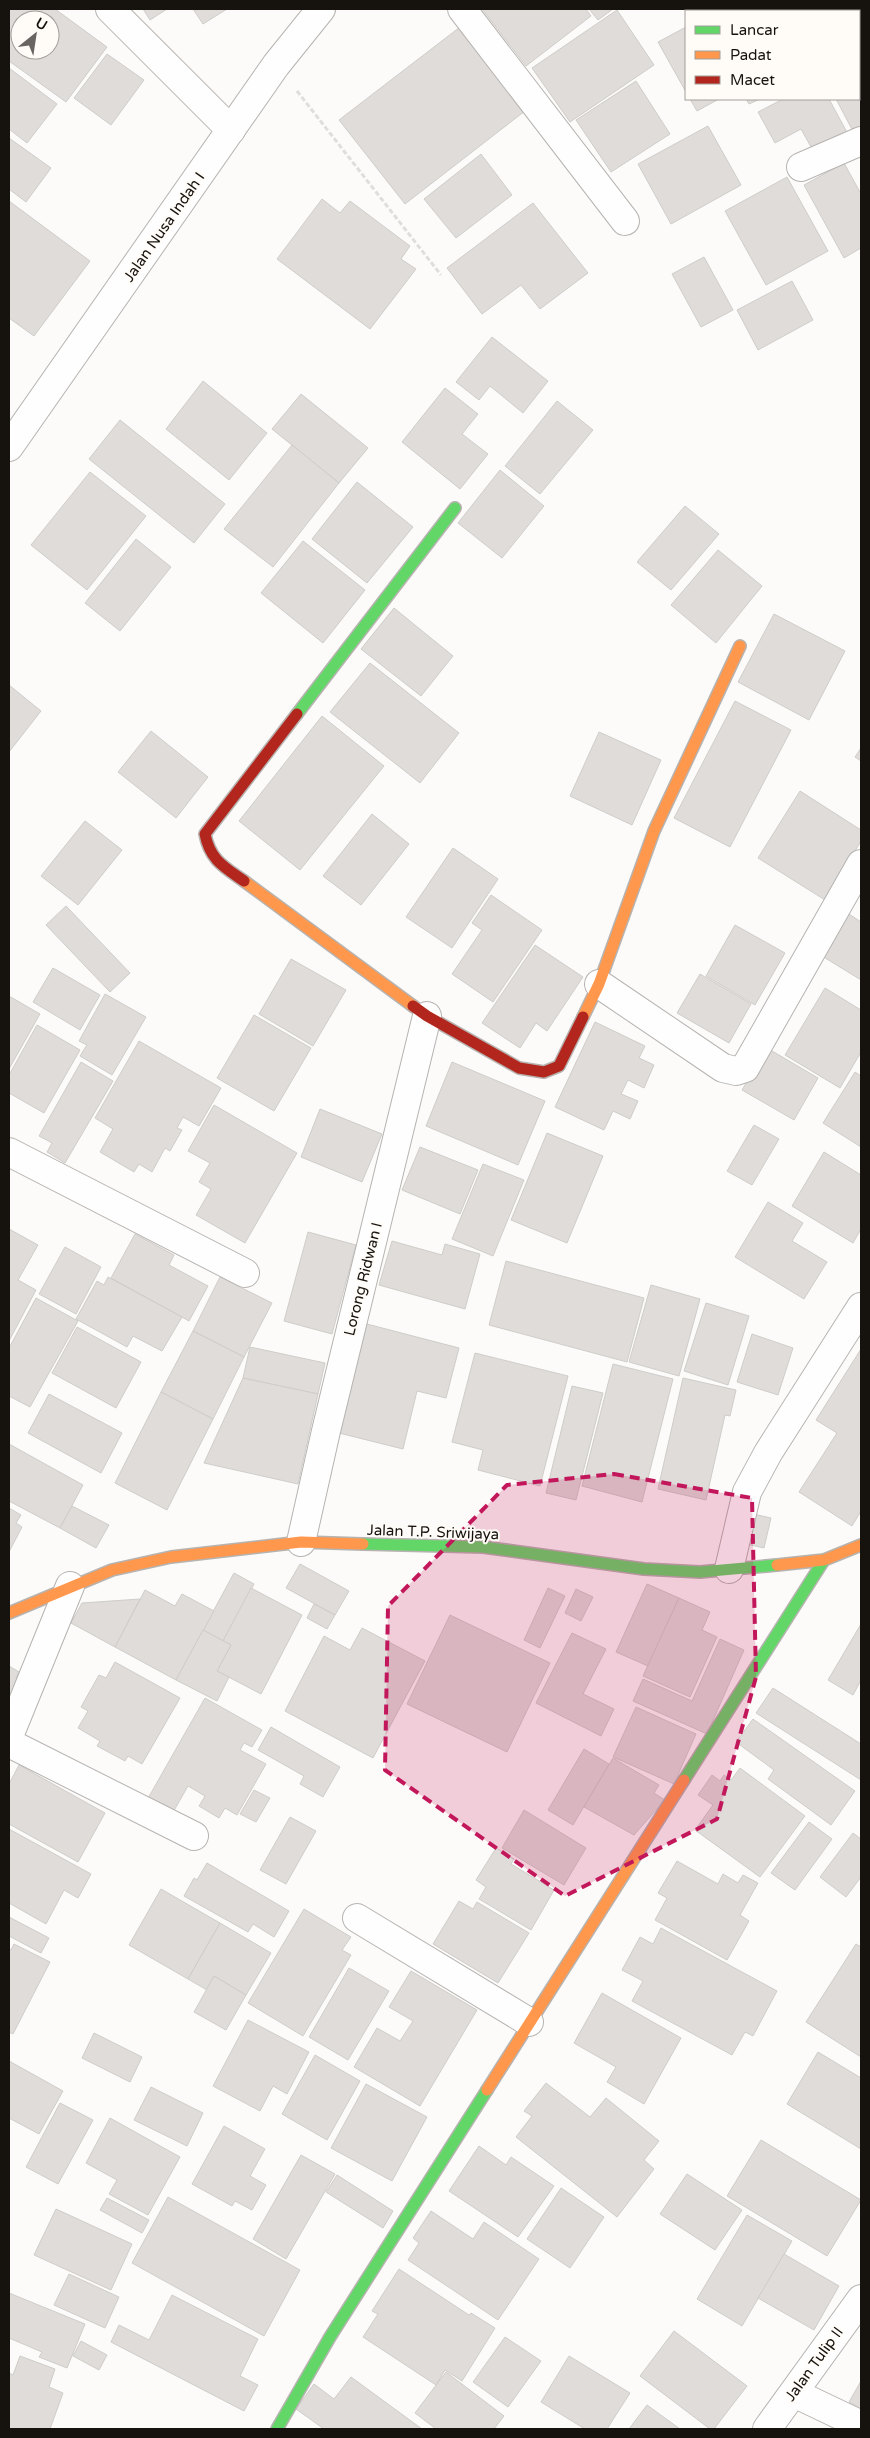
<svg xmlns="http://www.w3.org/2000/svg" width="870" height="2438" font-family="'Varela Round',sans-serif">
  <rect width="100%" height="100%" fill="#fdfbf9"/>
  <g fill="#dfdcda" stroke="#cfcdca" fill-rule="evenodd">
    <path d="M9 9H55L107 47 66 102 9 61ZM20 20H50V50H20Z"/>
    <path d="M143 9H167L150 20Z"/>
    <path d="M193 9H227L203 24Z"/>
    <path d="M482 9H586L591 16 526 66Z"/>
    <path d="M589 9H613L598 20Z"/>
    <path d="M739 9H755L757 11H734Z"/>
    <path d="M766 9H805L806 11H767Z"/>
    <path d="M617 10 654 65 570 122 532 68Z"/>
    <path d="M460 27 525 111 405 204 339 120Z"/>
    <path d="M686 27V92L658 42Z"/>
    <path d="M107 54 144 80 111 125 74 98Z"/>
    <path d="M9 68 57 104 27 143 9 129Z"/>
    <path d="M861 70V131L855 135 836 99H859V71Z"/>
    <path d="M636 81 670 134 611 172 576 120Z"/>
    <path d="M690 99H719L697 111Z"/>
    <path d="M746 99H760L749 104Z"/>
    <path d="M783 99H829L849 136 815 154 801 129 775 143 758 112Z"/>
    <path d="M708 126 741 185 671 224 638 164Z"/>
    <path d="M9 138 51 168 26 202 9 189Z"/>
    <path d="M481 154 512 195 456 238 424 199Z"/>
    <path d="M844 163 861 194V248L844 258 804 185Z"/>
    <path d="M787 177 828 251 766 285 725 211Z"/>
    <path d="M322 199 340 213 350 201 410 246 401 259 416 269 370 329 277 259Z"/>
    <path d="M9 201 90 261 34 336 9 318Z"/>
    <path d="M533 203 588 273 540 309 521 285 482 314 447 268Z"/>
    <path d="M704 257 733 310 701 327 672 274Z"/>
    <path d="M792 281 813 320 758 350 737 310Z"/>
    <path d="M492 337 548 381 523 413 490 386 479 400 456 382Z"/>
    <path d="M203 381 267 433 229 480 166 429Z"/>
    <path d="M445 388 478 414 462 434 488 454 460 489 402 442Z"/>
    <path d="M301 394 368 448 339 483 272 429Z"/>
    <path d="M557 401 593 430 540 494 505 466Z"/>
    <path d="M120 420 225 504 194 543 89 459Z"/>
    <path d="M292 445 339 483 273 567 224 529Z"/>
    <path d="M500 470 544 506 502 558 458 523Z"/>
    <path d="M90 472 146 516 87 590 31 545Z"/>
    <path d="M357 482 413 527 367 583 312 539Z"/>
    <path d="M685 506 719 534 671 590 637 562Z"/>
    <path d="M136 539 171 567 120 631 85 603Z"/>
    <path d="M303 541 365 590 323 643 261 593Z"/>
    <path d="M718 550 762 586 716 643 671 605Z"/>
    <path d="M394 608 453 656 421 696 361 649Z"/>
    <path d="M774 614 845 651 809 720 738 682Z"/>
    <path d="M370 663 459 733 420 783 330 712Z"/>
    <path d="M9 685 41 711 9 752Z"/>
    <path d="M735 701 791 730 730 847 674 818Z"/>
    <path d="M322 716 384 766 300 870 239 821Z"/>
    <path d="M151 731 208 777 176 818 118 772Z"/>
    <path d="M599 732 661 760 632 825 570 796Z"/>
    <path d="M861 748V761L855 757Z"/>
    <path d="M800 791 861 830V841L825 900 758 858Z"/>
    <path d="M372 814 409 844 361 905 323 876Z"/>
    <path d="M85 821 122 850 78 905 41 876Z"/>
    <path d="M453 848 498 879 452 948 406 917Z"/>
    <path d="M491 895 542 930 493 1002 452 974 482 930 472 923Z"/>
    <path d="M66 906 130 973 110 992 46 925Z"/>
    <path d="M849 914 861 922V980L822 956Z"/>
    <path d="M735 925 785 953 755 1005 706 976Z"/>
    <path d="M535 945 583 977 547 1031 536 1023 520 1048 482 1023Z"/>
    <path d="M291 959 346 990 313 1046 259 1014Z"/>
    <path d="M53 968 100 995 80 1030 33 1002Z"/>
    <path d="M700 974 751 1004 729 1043 677 1013Z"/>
    <path d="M825 988 861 1010V1052L840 1088 785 1055Z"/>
    <path d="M105 994 146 1017 112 1075 80 1056 87 1045 79 1041Z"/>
    <path d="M9 996 40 1014 9 1069Z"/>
    <path d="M254 1015 311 1048 274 1111 217 1078Z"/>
    <path d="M595 1022 645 1046 639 1058 654 1065 644 1088 628 1080 621 1094 638 1101 630 1119 613 1111 604 1130 555 1107Z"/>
    <path d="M37 1025 80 1050 44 1113 9 1093V1075Z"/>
    <path d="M139 1041 221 1088 199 1126 183 1117 177 1128 182 1130 170 1151 165 1148 152 1172 139 1164 134 1172 100 1152 113 1129 95 1118Z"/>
    <path d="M767 1048 818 1078 794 1120 742 1090Z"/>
    <path d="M81 1062 113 1081 65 1163 47 1152 52 1143 39 1136Z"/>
    <path d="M452 1062 545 1101 518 1165 426 1126Z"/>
    <path d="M855 1072 861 1076V1147L823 1123Z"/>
    <path d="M214 1105 297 1153 245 1243 196 1215 211 1189 199 1182 210 1163 188 1151Z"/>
    <path d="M320 1109 382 1134 362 1182 301 1157Z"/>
    <path d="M754 1125 779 1139 752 1185 727 1171Z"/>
    <path d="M547 1133 603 1156 567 1243 511 1220Z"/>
    <path d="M420 1147 478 1170 460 1214 402 1190Z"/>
    <path d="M824 1152 861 1175V1229L853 1243 792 1206Z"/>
    <path d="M483 1164 524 1180 493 1256 452 1239Z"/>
    <path d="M768 1202 803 1223 792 1241 827 1262 804 1299 735 1257Z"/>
    <path d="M9 1229 38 1245 18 1280 36 1290 9 1341Z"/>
    <path d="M308 1232 356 1245 332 1334 284 1321Z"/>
    <path d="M135 1234 174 1255 169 1265 208 1286 189 1321 111 1278Z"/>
    <path d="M392 1241 442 1255 445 1244 480 1254 465 1309 379 1285Z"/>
    <path d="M65 1247 101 1267 76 1314 39 1294Z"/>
    <path d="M506 1261 644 1298 627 1362 489 1325Z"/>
    <path d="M108 1277 182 1317 162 1351 133 1336 127 1347 76 1319 97 1281 104 1285Z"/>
    <path d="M220 1277 272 1303 244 1357 193 1331Z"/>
    <path d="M651 1285 700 1299 679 1376 629 1362Z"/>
    <path d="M36 1298 78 1321 30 1407 9 1396V1348Z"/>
    <path d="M706 1303 749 1316 728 1385 684 1371Z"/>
    <path d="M363 1323 459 1348 446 1398 417 1391 403 1449 335 1432Z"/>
    <path d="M77 1327 141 1362 116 1408 52 1373Z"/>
    <path d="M193 1331 244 1357 213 1419 161 1392Z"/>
    <path d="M752 1334 793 1348 778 1395 737 1382Z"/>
    <path d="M250 1347 325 1363 318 1394 243 1378Z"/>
    <path d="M861 1349V1511L852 1526 799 1492 837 1433 816 1420Z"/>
    <path d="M475 1353 568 1376 540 1486 478 1470 483 1450 452 1442Z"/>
    <path d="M613 1364 673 1379 642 1502 582 1486Z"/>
    <path d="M243 1378 318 1394 298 1484 204 1463Z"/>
    <path d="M683 1378 736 1390 730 1416 725 1415 706 1500 658 1489Z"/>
    <path d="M572 1386 603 1393 576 1500 546 1493Z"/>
    <path d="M161 1392 213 1419 167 1510 115 1483Z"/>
    <path d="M49 1394 122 1433 101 1473 28 1433Z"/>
    <path d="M9 1444 83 1485 60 1528 9 1501Z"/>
    <path d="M72 1506 109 1525 96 1548 60 1528Z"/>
    <path d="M9 1508 21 1515 16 1523 22 1527 9 1552Z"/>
    <path d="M749 1513 771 1518 764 1548 742 1543Z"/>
    <path d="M300 1564 349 1591 335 1615 286 1588Z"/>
    <path d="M234 1573 254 1584 223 1641 203 1630Z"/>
    <path d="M647 1584 679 1598 648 1666 616 1652Z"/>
    <path d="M251 1588 302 1615 261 1694 217 1671 231 1645 223 1641Z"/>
    <path d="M548 1588 565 1596 540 1648 524 1640Z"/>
    <path d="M576 1589 593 1597 581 1621 565 1613Z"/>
    <path d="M145 1590 175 1606 182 1594 214 1611 176 1680 115 1647Z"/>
    <path d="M679 1598 710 1612 702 1630 717 1637 690 1697 643 1676Z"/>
    <path d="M140 1599 115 1647 71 1623 82 1603Z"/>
    <path d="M314 1604 335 1615 327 1629 307 1618Z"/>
    <path d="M450 1615 550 1663 507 1752 407 1704Z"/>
    <path d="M861 1624V1680L853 1695 828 1680Z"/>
    <path d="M362 1628 425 1661 373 1758 285 1711 324 1636 350 1650Z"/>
    <path d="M203 1630 231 1645 217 1671 229 1677 217 1701 176 1680Z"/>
    <path d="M572 1633 606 1649 583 1694 614 1709 601 1736 536 1703Z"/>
    <path d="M720 1639 744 1650 707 1734 633 1701 643 1679 692 1701Z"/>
    <path d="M115 1662 180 1698 142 1764 128 1756 125 1761 97 1746 100 1741 78 1728 88 1711 81 1707 99 1675 106 1678Z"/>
    <path d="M9 1666 19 1672 16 1678 23 1682 9 1708Z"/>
    <path d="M773 1688 861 1744V1780L756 1713Z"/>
    <path d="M205 1698 262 1730 252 1747 244 1743 240 1750 266 1764 237 1815 225 1808 219 1818 199 1806 205 1796 188 1786 172 1814 147 1800Z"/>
    <path d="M636 1707 696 1734 674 1784 613 1757Z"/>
    <path d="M753 1719 855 1791 831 1825 768 1779 774 1770 736 1742Z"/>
    <path d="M271 1727 340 1767 323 1797 300 1784 304 1776 258 1750Z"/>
    <path d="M584 1749 609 1764 573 1825 548 1810Z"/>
    <path d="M613 1758 659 1785 654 1793 665 1800 634 1835 584 1807Z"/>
    <path d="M19 1765 105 1813 78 1862 9 1824V1784Z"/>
    <path d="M740 1768 805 1816 760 1877 695 1830 713 1805 698 1795 712 1775 720 1781 724 1775 731 1780Z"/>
    <path d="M254 1790 270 1798 256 1822 240 1814Z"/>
    <path d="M524 1810 586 1848 564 1885 502 1848Z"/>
    <path d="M290 1817 316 1831 286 1884 260 1870Z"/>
    <path d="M809 1822 832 1839 795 1890 771 1873Z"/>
    <path d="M9 1829 91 1874 78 1898 64 1890 46 1924 9 1903Z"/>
    <path d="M853 1833 861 1839V1877L846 1897 820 1877Z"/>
    <path d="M496 1848 514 1859 511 1864 554 1890 531 1930 479 1899 486 1887 476 1880Z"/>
    <path d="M677 1861 718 1884 723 1874 738 1883 743 1875 758 1883 740 1915 749 1921 727 1960 655 1920 667 1898 658 1893Z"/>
    <path d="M207 1863 289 1911 274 1937 253 1924 248 1932 184 1896 194 1878 197 1880Z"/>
    <path d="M161 1889 220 1923 188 1979 129 1945Z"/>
    <path d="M459 1901 473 1909 477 1902 529 1933 498 1983 433 1944Z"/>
    <path d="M304 1909 351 1937 342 1950 351 1955 303 2036 248 2003Z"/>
    <path d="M9 1917 49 1938 41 1953 9 1936Z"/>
    <path d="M220 1923 271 1953 246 1995 214 1976 207 1990 188 1979Z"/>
    <path d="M661 1928 777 1991 753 2036 745 2032 732 2055 632 2001 643 1981 622 1970 640 1937 653 1944Z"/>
    <path d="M14 1944 50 1962 13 2034 9 2032V1949L11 1950Z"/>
    <path d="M856 1944 861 1947V2057L806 2022Z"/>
    <path d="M349 1968 389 1991 348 2060 309 2037Z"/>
    <path d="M411 1971 477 2010 420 2106 354 2067 377 2028 400 2041 413 2021 389 2007Z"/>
    <path d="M214 1976 246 1995 226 2030 194 2012Z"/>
    <path d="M602 1993 681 2038 644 2104 607 2082 616 2067 574 2043Z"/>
    <path d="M248 2020 309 2052 287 2094 273 2086 260 2111 213 2086Z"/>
    <path d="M94 2033 142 2057 130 2082 82 2058Z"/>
    <path d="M818 2052 861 2078V2149L787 2104Z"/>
    <path d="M315 2055 360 2081 327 2140 282 2114Z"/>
    <path d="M9 2061 63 2091 39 2134 9 2118Z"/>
    <path d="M546 2083 590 2117 606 2098 659 2141 644 2160 654 2169 617 2217 516 2137 532 2116 524 2111Z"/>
    <path d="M366 2084 427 2117 392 2181 331 2148Z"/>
    <path d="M151 2087 203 2113 187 2146 134 2120Z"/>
    <path d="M60 2103 93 2120 58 2184 26 2167Z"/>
    <path d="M110 2118 180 2157 148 2215 109 2194 117 2180 86 2163Z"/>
    <path d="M224 2126 265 2149 250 2176 266 2185 252 2210 235 2201 232 2206 192 2184Z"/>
    <path d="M761 2140 861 2200 827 2256 727 2196Z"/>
    <path d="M479 2146 506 2165 511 2157 554 2186 518 2237 449 2191Z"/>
    <path d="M301 2155 335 2174 286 2259 253 2239Z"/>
    <path d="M687 2174 742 2210 715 2250 660 2214Z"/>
    <path d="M337 2175 393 2211 383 2228 326 2192Z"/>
    <path d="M561 2188 604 2217 570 2268 527 2239Z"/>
    <path d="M168 2197 300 2270 264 2336 132 2263Z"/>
    <path d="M107 2198 149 2220 142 2233 100 2210Z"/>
    <path d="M56 2209 132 2244 111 2290 34 2255Z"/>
    <path d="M431 2211 473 2239 484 2222 539 2259 498 2320 408 2260 419 2243 413 2238Z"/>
    <path d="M747 2215 792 2241 742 2326 697 2299Z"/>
    <path d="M784 2254 839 2286 814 2330 758 2298Z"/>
    <path d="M399 2269 469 2315 471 2313 495 2328 462 2381 445 2370 436 2385 363 2337 378 2314 372 2311Z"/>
    <path d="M69 2274 119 2297 105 2328 54 2305Z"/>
    <path d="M9 2293 85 2324 67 2368 39 2357 42 2352 9 2338Z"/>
    <path d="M172 2295 258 2339 240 2376 258 2385 244 2411 111 2342 119 2325 149 2340Z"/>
    <path d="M674 2331 747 2386 714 2429H710L640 2376Z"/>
    <path d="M505 2337 541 2361 508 2407 473 2382Z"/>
    <path d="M81 2341 107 2355 99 2370 73 2356Z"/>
    <path d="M20 2356 55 2369 49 2387 63 2393 50 2429H9V2373L13 2375Z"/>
    <path d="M569 2356 630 2393 607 2429H585L541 2402Z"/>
    <path d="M446 2372 504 2416 494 2429H436L415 2413Z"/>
    <path d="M351 2377 422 2429H324L296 2409 314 2384 334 2399Z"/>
    <path d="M861 2381V2409L849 2402Z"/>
    <path d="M647 2405 680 2429H629Z"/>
  </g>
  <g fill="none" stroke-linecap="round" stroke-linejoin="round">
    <g stroke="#b6b3b0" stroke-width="30">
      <g id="street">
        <path d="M110 9 231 130"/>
        <path d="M462 9 625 221"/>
        <path d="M801 167 861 141"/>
        <path d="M9 447 276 65 321 9"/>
        <path d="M599 984 723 1068 736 1071 745 1068 861 864"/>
        <path d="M9 1152 245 1273"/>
        <path d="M301 1542 326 1431 427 1016"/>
        <path d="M729 1569 747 1492 768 1453 861 1307"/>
        <path d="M9 1736 70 1586"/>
        <path d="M9 1743 194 1836"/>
        <path d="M357 1918 529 2022"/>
        <path d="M794 2393 861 2425"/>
        <path d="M767 2429 861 2299"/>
      </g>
    </g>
    <g stroke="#b6b3b0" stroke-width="14">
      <g id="fast">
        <path d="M297 714 455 508"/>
        <path d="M363 1544 483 1547 644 1569 700 1572 777 1565"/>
        <path d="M684 1780 824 1560"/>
        <path d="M277 2429 330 2337 487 2090"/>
      </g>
    </g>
    <g stroke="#b6b3b0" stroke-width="14">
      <g id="slow">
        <path d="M244 881 413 1006"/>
        <path d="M583 1017 599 984 654 831 740 646"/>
        <path d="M777 1565 824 1560 861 1545"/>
        <path d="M9 1613 112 1570 171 1557 301 1542 363 1544"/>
        <path d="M487 2090 684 1780"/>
      </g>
    </g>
    <g stroke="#b6b3b0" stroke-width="14">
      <g id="jam">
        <path d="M244 881C224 867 210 860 205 834L297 714"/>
        <path d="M413 1006 427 1016 519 1068 544 1072 559 1066 583 1017"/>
      </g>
    </g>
    <path stroke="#dededd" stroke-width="3" stroke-dasharray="5 2.5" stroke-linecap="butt" d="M297 91 441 275"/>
    <use href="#street" stroke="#fffefe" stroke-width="28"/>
    <use href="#fast" stroke="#63d668" stroke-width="11"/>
    <use href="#slow" stroke="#ff974d" stroke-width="11"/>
    <use href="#jam" stroke="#b3261e" stroke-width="11"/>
  </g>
  <path fill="#c2185b" fill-opacity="0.2" stroke="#c2185b" stroke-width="4" stroke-dasharray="10 6" stroke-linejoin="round" d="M614 1474 752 1498 756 1677 717 1819 565 1896 385 1770 388 1606 507 1485Z"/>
  <g text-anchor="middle" stroke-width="4" stroke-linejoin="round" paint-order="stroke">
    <g font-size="15" fill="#16130f" stroke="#fffbf7">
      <text transform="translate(164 227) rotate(-55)" y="5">Jalan Nusa Indah I</text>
      <text transform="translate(363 1279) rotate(-76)" y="5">Lorong Ridwan I</text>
      <text transform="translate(433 1532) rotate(2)" y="5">Jalan T.P. Sriwijaya</text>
      <text transform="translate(814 2364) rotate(-54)" y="5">Jalan Tulip II</text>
    </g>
  </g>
  <rect width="870" height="2438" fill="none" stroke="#16130f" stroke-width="20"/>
  <rect x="685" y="10" width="175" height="90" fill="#fffbf7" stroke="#a29e9a"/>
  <rect x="695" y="26" width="25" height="8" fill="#63d668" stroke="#a29e9a"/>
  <text x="730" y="35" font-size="15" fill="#16130f">Lancar</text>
  <rect x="695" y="51" width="25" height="8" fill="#ff974d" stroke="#a29e9a"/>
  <text x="730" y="60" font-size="15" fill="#16130f">Padat</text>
  <rect x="695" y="76" width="25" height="8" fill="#b3261e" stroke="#a29e9a"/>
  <text x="730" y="85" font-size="15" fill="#16130f">Macet</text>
  <g transform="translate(35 35) rotate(30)"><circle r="24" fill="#fffbf7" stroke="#a29e9a"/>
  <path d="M0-4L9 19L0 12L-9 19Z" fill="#676461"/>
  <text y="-8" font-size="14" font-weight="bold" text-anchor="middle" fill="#16130f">U</text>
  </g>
</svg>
